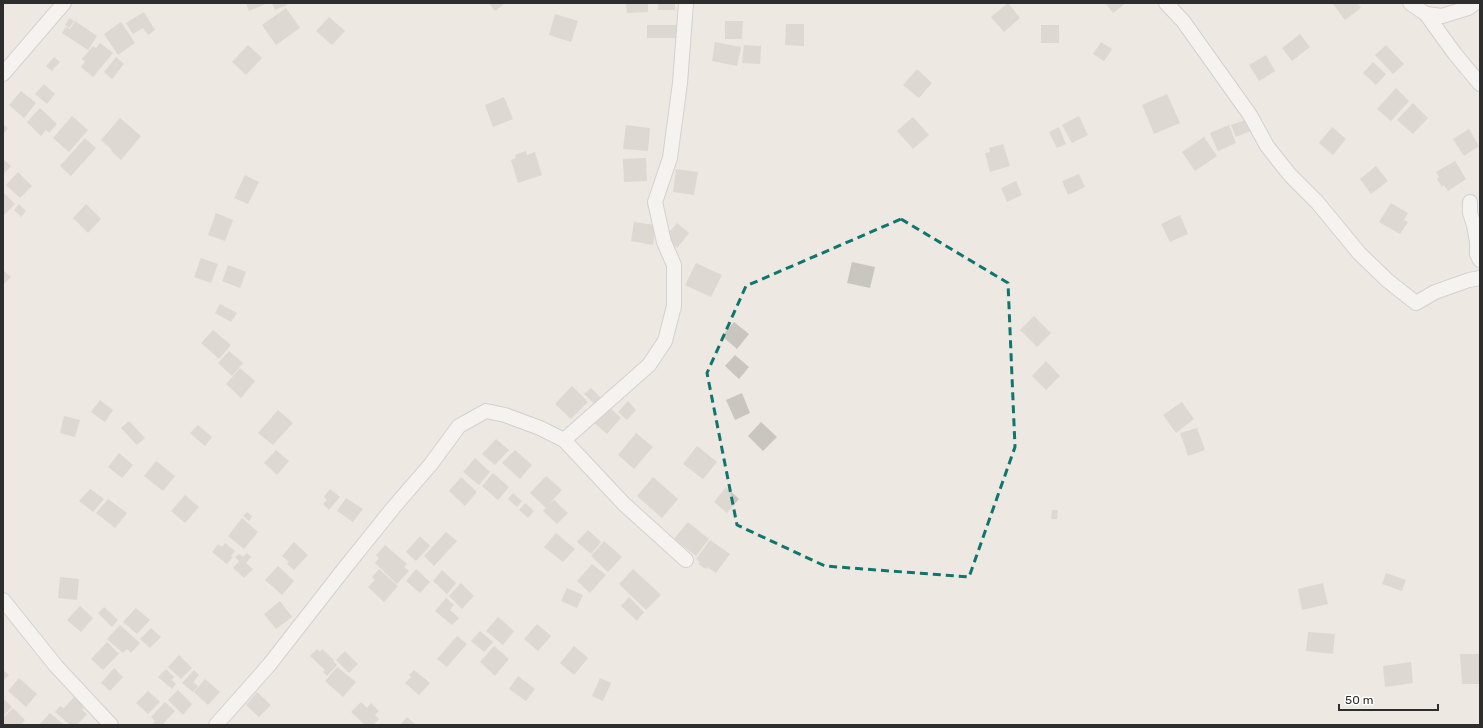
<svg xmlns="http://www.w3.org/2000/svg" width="1483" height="728" font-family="Rubik,sans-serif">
  <rect width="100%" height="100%" fill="#ede8e1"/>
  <g fill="#c9c6bf">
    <path d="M246 3H268L249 11Z"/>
    <path d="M272 3H286L287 5 275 10Z"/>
    <path d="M489 3H505L495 11Z"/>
    <path d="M626 3H648V12L627 13Z"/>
    <rect x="658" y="3" width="17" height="7"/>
    <path d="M1008 3 1020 18 1004 32 991 17Z"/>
    <path d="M1105 3H1126L1113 13Z"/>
    <path d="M1334 3H1358L1361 8 1345 20 1333 4Z"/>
    <path d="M286 8 300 28 276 45 262 25Z"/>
    <path d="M144 12 155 30 148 35 143 28 133 34 126 23Z"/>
    <path d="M555 14 578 21 571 42 549 35Z"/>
    <path d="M329 17 345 31 332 45 316 31Z"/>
    <path d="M70 18 74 21 69 28 65 25Z"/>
    <path d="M75 21 97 36 88 50 62 33 66 27 70 29Z"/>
    <path d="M725 21H743L742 39H725Z"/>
    <path d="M121 22 135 43 118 55 104 34Z"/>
    <path d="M786 24H804V46L785 45Z"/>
    <rect x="647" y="25" width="29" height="13"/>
    <rect x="1041" y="25" width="18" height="18"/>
    <path d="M1300 34 1310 47 1292 61 1282 48Z"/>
    <path d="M715 42 741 47 737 66 712 61Z"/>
    <path d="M1101 42 1112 49 1104 61 1093 54Z"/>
    <path d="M100 43 113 53 93 77 81 67 85 62 82 59 93 46 96 48Z"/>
    <path d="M248 45 262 58 246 75 232 62Z"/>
    <path d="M744 45 761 46 760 64 742 63Z"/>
    <path d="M1386 45 1404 64 1393 74 1375 55Z"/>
    <path d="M1266 55 1275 71 1259 81 1249 65Z"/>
    <path d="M54 57 60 62 52 71 46 66Z"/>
    <path d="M116 57 124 64 112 79 104 72Z"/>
    <path d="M1373 62 1386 74 1376 85 1363 73Z"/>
    <path d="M917 69 932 83 919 98 903 85Z"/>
    <path d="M44 84 55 94 47 104 35 94Z"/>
    <path d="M1396 88 1409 101 1391 121 1377 109Z"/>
    <path d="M21 91 36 103 24 118 9 105Z"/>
    <path d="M1167 94 1180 123 1154 134 1142 105Z"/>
    <path d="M504 97 513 119 493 127 485 105Z"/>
    <path d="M1413 103 1428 118 1413 134 1397 120Z"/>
    <path d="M40 108 57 124 49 133 46 130 41 136 27 122Z"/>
    <path d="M72 116 88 130 69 152 53 138Z"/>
    <path d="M1079 116 1088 135 1072 143 1062 125Z"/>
    <path d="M913 117 929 135 913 149 897 131Z"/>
    <path d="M120 118 141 136 121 160 111 151 112 150 101 140Z"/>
    <path d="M1245 120 1250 131 1236 137 1231 125Z"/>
    <path d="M3 124 8 128 3 135Z"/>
    <path d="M626 125 650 128 648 151 623 149Z"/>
    <path d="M1229 125 1236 143 1218 151 1210 133Z"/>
    <path d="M1059 127 1066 144 1057 148 1049 132Z"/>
    <path d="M1332 127 1346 139 1333 155 1319 143Z"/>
    <path d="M1469 129 1479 146 1464 156 1453 139Z"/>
    <path d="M1204 137 1217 156 1195 171 1182 152Z"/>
    <path d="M85 138 96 148 71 176 60 166Z"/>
    <path d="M1003 144 1010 166 990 172 985 153 990 152 989 148Z"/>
    <path d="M526 151 527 155 535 152 542 175 518 183 511 160 516 158 515 155Z"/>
    <path d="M646 158 647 181 624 182 623 159Z"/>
    <path d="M4 160 11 166 3 175V161Z"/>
    <path d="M1455 161 1466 179 1448 191 1444 185 1442 187 1437 179 1439 177 1436 172Z"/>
    <path d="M1376 166 1388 181 1371 194 1360 179Z"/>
    <path d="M676 169 698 172 694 195 673 192Z"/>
    <path d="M18 172 32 186 20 198 6 185Z"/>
    <path d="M1079 174 1085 187 1068 195 1062 181Z"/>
    <path d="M245 175 259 182 248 204 234 198Z"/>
    <path d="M1016 181 1022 195 1007 202 1001 188Z"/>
    <path d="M3 192 15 204 3 216Z"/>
    <path d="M1391 203 1408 213 1404 220 1408 222 1400 234 1379 222Z"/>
    <path d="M19 204 26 211 21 217 14 210Z"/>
    <path d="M86 204 101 219 88 233 73 218Z"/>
    <path d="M216 213 233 220 225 241 208 235Z"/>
    <path d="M1180 215 1188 234 1170 242 1161 224Z"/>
    <path d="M634 222 656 225 653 245 631 241Z"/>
    <path d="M677 223 689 233 677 248 665 237Z"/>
    <path d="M201 258 218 264 211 283 194 277Z"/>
    <path d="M852 262 875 267 870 288 847 283Z"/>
    <path d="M696 263 722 275 711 297 685 285Z"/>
    <path d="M228 265 246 272 240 288 222 281Z"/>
    <path d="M3 270 11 277 3 285Z"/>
    <path d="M220 304 237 313 231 322 215 313Z"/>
    <path d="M1034 316 1051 333 1037 347 1020 330Z"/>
    <path d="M734 322 749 334 737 349 722 336Z"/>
    <path d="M213 330 231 345 219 359 201 343Z"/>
    <path d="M229 351 243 363 232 376 218 363Z"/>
    <path d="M735 355 749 367 739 379 725 366Z"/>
    <path d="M1046 361 1060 376 1046 390 1032 376Z"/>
    <path d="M240 368 255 381 241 398 226 384Z"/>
    <path d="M572 386 588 402 571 419 555 404Z"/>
    <path d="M591 388 604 401 598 407 584 394Z"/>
    <path d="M742 393 750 413 735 420 726 400Z"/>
    <path d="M100 400 113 410 105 422 91 412Z"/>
    <path d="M628 401 636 410 627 420 618 412Z"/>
    <path d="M1182 402 1194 419 1176 433 1163 415Z"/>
    <path d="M607 405 621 418 607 434 592 421Z"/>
    <path d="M278 410 293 423 273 445 258 433Z"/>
    <path d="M64 416 80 420 75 437 60 433Z"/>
    <path d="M129 421 145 438 137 445 121 428Z"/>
    <path d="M761 422 777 437 763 451 748 436Z"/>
    <path d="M198 425 212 437 205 446 190 433Z"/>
    <path d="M1197 428 1205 450 1188 456 1180 433Z"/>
    <path d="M636 433 653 447 634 469 618 455Z"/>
    <path d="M496 439 509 450 495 465 482 454Z"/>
    <path d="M697 446 717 462 703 479 683 464Z"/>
    <path d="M276 450 289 461 277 475 264 463Z"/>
    <path d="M515 450 532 465 520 479 502 463Z"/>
    <path d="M119 453 133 465 122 478 108 467Z"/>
    <path d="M475 458 490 472 479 485 463 472Z"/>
    <path d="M156 461 175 476 163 491 144 476Z"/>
    <path d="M493 473 509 487 498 500 482 486Z"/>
    <path d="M546 476 562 490 548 505 554 500 568 513 557 524 543 511 546 508 530 493Z"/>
    <path d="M461 477 477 492 465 506 449 491Z"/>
    <path d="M653 477 678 499 662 518 637 496Z"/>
    <path d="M726 487 739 499 727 513 714 502Z"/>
    <path d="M90 489 104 499 93 512 79 501Z"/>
    <path d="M330 489 340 497 329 510 323 504 327 500 324 497Z"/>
    <path d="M513 493 522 501 517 507 508 499Z"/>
    <path d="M185 495 199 507 185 523 171 511Z"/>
    <path d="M346 498 363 509 353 522 337 511Z"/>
    <path d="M108 499 127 513 115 528 96 513Z"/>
    <path d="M525 503 534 511 528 518 519 510Z"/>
    <path d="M1052 510H1058L1057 519H1051Z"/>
    <path d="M247 512 252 516 249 521 243 516Z"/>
    <path d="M242 518 258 532 244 549 228 536Z"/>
    <path d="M688 522 709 539 696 556 674 539Z"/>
    <path d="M588 530 601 542 591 554 577 542Z"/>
    <path d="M446 532 457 541 434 566 424 556Z"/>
    <path d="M556 533 575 549 563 562 544 547Z"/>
    <path d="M420 536 430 546 416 561 406 552Z"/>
    <path d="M710 540 730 554 716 573 707 567 706 569 698 564 700 562 696 559Z"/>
    <path d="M604 541 622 557 608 572 591 556Z"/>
    <path d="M294 542 308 555 294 570 287 564 289 562 282 556Z"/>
    <path d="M225 543 235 551 231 556 233 557 227 564 212 552 218 544 222 547Z"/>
    <path d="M385 545 407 564 404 567 409 571 397 584 375 563 379 558 376 555Z"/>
    <path d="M247 553 251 557 246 563 253 569 244 578 233 568 239 561 235 557 239 554 243 557Z"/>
    <path d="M592 564 606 575 590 593 577 581Z"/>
    <path d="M278 566 294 581 282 595 265 580Z"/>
    <path d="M379 569 398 586 384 602 368 587 375 580 372 577Z"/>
    <path d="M416 569 430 582 420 593 406 581Z"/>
    <path d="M633 569 661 595 646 610 619 584Z"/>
    <path d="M442 570 456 583 447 594 433 581Z"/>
    <path d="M1386 573 1406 580 1402 591 1382 584Z"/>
    <path d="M60 577 79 579 77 600 58 598Z"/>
    <path d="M461 583 474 596 462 609 449 596Z"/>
    <path d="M1323 583 1328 604 1302 610 1298 589Z"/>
    <path d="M567 588 583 595 577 608 561 601Z"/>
    <path d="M629 597 644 612 637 621 621 606Z"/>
    <path d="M446 598 454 605 450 610 459 618 452 625 435 611Z"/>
    <path d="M280 601 292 617 276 629 264 614Z"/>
    <path d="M80 606 93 618 81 632 67 620Z"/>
    <path d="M104 607 118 620 112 627 98 613Z"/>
    <path d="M136 608 150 620 137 634 123 622Z"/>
    <path d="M498 617 514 631 503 645 486 631Z"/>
    <path d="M537 624 551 636 538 651 524 639Z"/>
    <path d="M120 625 140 643 131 653 127 649 123 653 107 639Z"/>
    <path d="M151 628 161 637 150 648 140 639Z"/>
    <path d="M480 631 493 642 484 652 471 641Z"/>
    <path d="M1308 632 1335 634 1333 654 1306 651Z"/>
    <path d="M457 636 467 644 447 667 437 659Z"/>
    <path d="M107 642 119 654 103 670 91 659Z"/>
    <path d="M494 646 509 659 495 676 480 662Z"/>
    <path d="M574 646 588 658 574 675 560 663Z"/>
    <path d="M317 649 320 652 322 649 334 660 329 666 333 661 337 665 327 676 323 672 325 670 310 656Z"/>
    <path d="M345 651 358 664 349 673 336 660Z"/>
    <path d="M1460 654H1480V684H1462Z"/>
    <path d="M179 655 192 668 181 679 168 667Z"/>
    <path d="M1411 662 1413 683 1385 687 1383 666Z"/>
    <path d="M337 667 356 682 343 697 325 681Z"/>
    <path d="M114 668 123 677 110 691 101 683Z"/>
    <path d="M166 669 174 677 172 680 176 684 172 689 158 677Z"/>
    <path d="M3 670 9 675 3 681Z"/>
    <path d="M194 670 199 675 193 682 198 686 193 692 182 683Z"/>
    <path d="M414 670 430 683 419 695 405 683 411 677 409 675Z"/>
    <path d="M518 676 535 689 526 701 509 689Z"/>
    <path d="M19 678 37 694 26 707 8 691Z"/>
    <path d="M600 678 611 683 603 701 592 696Z"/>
    <path d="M205 679 220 692 208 705 194 692Z"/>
    <path d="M178 690 192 704 183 715 168 700Z"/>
    <path d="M148 691 160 702 148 714 136 703Z"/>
    <path d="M257 692 271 705 259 717 246 705Z"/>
    <path d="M74 697 85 707 82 710 87 714 77 725H70L55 712 60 706 64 708Z"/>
    <path d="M3 698 12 707 3 716Z"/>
    <path d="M165 702 175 711 162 725H154L153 724 155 721 151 717Z"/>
    <path d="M361 702 367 708 371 703 379 711 375 715 379 719 373 725H365L351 712Z"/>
    <path d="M13 708 25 720 21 725H3V718Z"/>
    <path d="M50 713 64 725H39Z"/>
    <path d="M407 717 416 725 401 724Z"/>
  </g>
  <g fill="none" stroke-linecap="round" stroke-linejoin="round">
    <g stroke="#b4b5bf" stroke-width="16">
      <g id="minor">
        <path d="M1166 3 1183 21 1250 115 1267 146 1290 175 1317 202 1359 253 1388 281 1416 303 1435 292 1469 280 1480 278"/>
        <path d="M1410 3 1426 14 1455 54 1480 84"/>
        <path d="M1426 14 1442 16 1468 8 1475 3"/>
        <path d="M3 74 64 3"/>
        <path d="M1470 202V213L1474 225 1477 242V254L1480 260"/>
        <path d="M564 440 649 365 665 341 674 306V265L664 242 655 202 670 158 680 83 686 3"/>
        <path d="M3 600 56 666 111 725"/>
        <path d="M216 725 269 665 344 569 393 508 431 464 459 426 486 411 505 415 540 428 564 440 624 504 686 560"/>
      </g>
    </g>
    <use href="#minor" stroke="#fff" stroke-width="14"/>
  </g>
  <path d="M0 0H1483V728H0ZM901 219 1008 283 1015 447 969 577 825 566 737 525 707 373 746 286Z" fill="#ede8e1" fill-opacity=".55" fill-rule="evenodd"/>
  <path fill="none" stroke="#0f766e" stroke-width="3" stroke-dasharray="8 5" stroke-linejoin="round" d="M901 219 1008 283 1015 447 969 577 825 566 737 525 707 373 746 286Z"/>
  <rect width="1483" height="728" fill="none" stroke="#2d2d2d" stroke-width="8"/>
  <path d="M1339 704v6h99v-6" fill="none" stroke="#2d2d2d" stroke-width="2"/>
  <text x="1345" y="704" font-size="12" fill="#2d2d2d" stroke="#ffffff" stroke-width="3" paint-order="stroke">50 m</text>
</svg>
